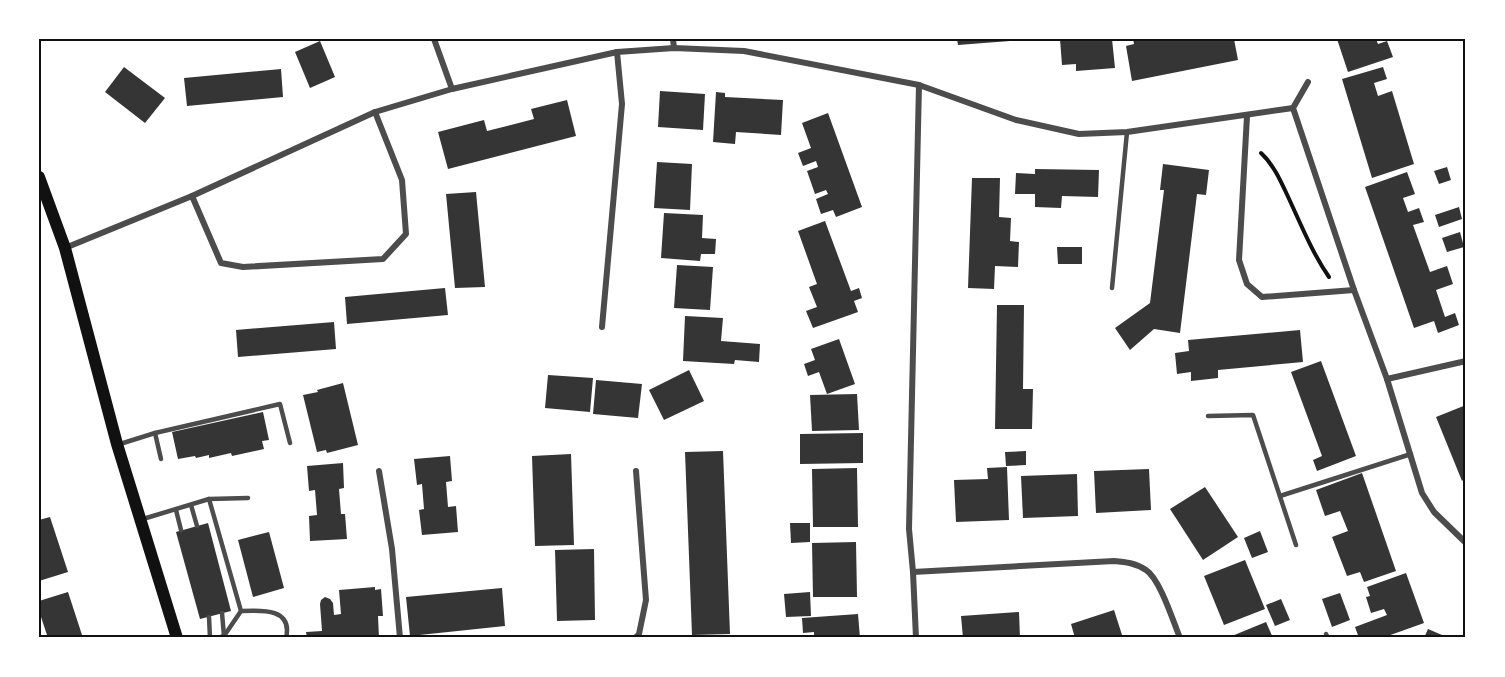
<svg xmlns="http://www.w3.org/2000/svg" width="1505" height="677" font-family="Raleway,sans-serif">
  <rect width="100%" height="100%" fill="#fff"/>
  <g fill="#353535">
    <path d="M957 39H1010V41L958 45Z"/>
    <path d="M1060 39H1112L1115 68 1076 71V64L1062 65Z"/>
    <path d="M1133 39H1154L1155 40 1161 39H1234L1238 60 1132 81 1126 46 1134 44Z"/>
    <path d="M1337 39H1376L1378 44 1387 41 1393 57 1348 72Z"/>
    <path d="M320 41 335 77 310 88 295 52Z"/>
    <path d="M124 67 165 98 145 123 105 92Z"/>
    <path d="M1383 67 1387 79 1374 83 1378 96 1392 91 1414 164 1372 178 1342 79Z"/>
    <path d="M281 69 283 97 187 106 184 78Z"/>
    <path d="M660 91 705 94 703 130 658 127Z"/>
    <path d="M716 92 725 93V97L783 100 781 135 736 132 735 144 713 142Z"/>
    <path d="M567 100 576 136 448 169 438 132 484 120 487 131 534 119 531 109Z"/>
    <path d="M828 113 862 207 836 217 833 210 821 214 816 199 828 194 826 190 815 194 807 171 818 167 816 161 803 166 798 153 811 148 802 123Z"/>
    <path d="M657 162 692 164 690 210 654 208Z"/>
    <path d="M1163 164 1209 170 1206 195 1197 194 1180 333 1154 329 1130 350 1115 328 1150 303 1164 190H1160Z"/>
    <path d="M1447 167 1451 180 1439 184 1434 171Z"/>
    <path d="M1035 169 1099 170 1098 197 1062 196 1061 208 1035 207V194H1015L1016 173 1035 174Z"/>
    <path d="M1407 172 1415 194 1403 198 1408 212 1419 208 1424 222 1413 225 1430 272 1447 266 1453 284 1436 290 1445 317 1455 313 1459 325 1438 333 1434 321 1414 328 1365 187Z"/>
    <path d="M972 178H1000L999 217 1011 218 1010 241 1019 242 1018 267 995 266 994 289 968 288Z"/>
    <path d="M476 192 485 287 455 288 446 194Z"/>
    <path d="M1459 207 1462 219 1439 227 1435 215Z"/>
    <path d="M664 213 703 215 702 238 716 239 715 254H701L700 261 661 258Z"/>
    <path d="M825 221 851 291 859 288 862 298 854 301 858 312 813 328 806 311 817 307 809 287 817 284 798 231Z"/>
    <path d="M1460 232 1464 247 1447 252 1442 238Z"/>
    <path d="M1057 247H1082V264H1058Z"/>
    <path d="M677 265 713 267 710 310 674 308Z"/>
    <path d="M445 288 448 315 347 324 345 297Z"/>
    <path d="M997 305H1024L1023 389H1033L1032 429H995Z"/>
    <path d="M685 316 723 318 721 341 760 344 759 362 735 360 734 364 683 361Z"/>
    <path d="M334 322 336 349 238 357 236 330Z"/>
    <path d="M1300 330 1303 362 1218 370V378L1191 381V372L1177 374 1175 353 1189 351 1188 340Z"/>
    <path d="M839 339 855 384 827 394 819 372 808 376 804 364 815 360 811 349Z"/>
    <path d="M1321 361 1356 456 1317 471 1313 460 1322 456 1291 372Z"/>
    <path d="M689 370 704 401 664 420 649 390Z"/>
    <path d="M548 375 593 378 590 412 545 408Z"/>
    <path d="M596 380 642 384 638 418 593 414Z"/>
    <path d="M343 383 358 445 327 453 326 450 317 452 303 395 318 392 317 390Z"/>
    <path d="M857 394 859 430 812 431 810 395Z"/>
    <path d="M1466 405V477L1462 481 1436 417Z"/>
    <path d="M263 412 269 440 262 441 264 449 232 456 231 453 209 458V455L196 458 195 456 178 459 172 432Z"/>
    <path d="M863 433V463L800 464V434Z"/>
    <path d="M723 451 730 634 692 635 685 452Z"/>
    <path d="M1026 451V465L1006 466 1005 452Z"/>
    <path d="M571 454 574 545 535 546 532 456Z"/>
    <path d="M450 456 452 481 446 482 448 507 456 506 458 532 422 535 419 510 424 509 422 484 417 485 414 459Z"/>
    <path d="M343 463 344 488 339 489 341 514H345L347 539 310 541 309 516 317 515 315 490 309 491 307 466Z"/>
    <path d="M1007 467 1009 520 956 522 954 480 988 479 987 468Z"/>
    <path d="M857 468 858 527H813L812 469Z"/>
    <path d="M1149 469 1151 510 1096 513 1094 471Z"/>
    <path d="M1362 473 1396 571 1364 582 1360 572 1347 576 1332 537 1348 531 1340 511 1325 516 1316 490Z"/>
    <path d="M1077 474 1078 516 1023 518 1021 476Z"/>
    <path d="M1205 487 1238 537 1203 560 1170 509Z"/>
    <path d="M50 517 68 572 39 581V520Z"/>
    <path d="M208 523 231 611 200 619 176 532Z"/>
    <path d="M790 523H810V542L791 543Z"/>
    <path d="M1260 531 1268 552 1252 558 1244 538Z"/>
    <path d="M269 532 284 588 253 597 238 540Z"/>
    <path d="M856 542 857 597H813L812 543Z"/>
    <path d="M594 549 595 620 557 621 555 550Z"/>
    <path d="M1245 560 1265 609 1224 625 1204 576Z"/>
    <path d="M1406 573 1424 623 1382 638H1359L1355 627 1387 615 1384 609 1371 613 1366 597 1370 596 1367 587Z"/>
    <path d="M375 587V590L381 589 383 616H378L379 638H307L306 632 322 631 320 604 321 600 325 597 330 599 333 603 334 615 341 614 339 590Z"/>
    <path d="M502 588 505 626 410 636 406 597Z"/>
    <path d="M68 592 83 638H48L39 611V601Z"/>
    <path d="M810 592 811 616 786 617 784 594Z"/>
    <path d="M1340 593 1350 620 1332 627 1322 599Z"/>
    <path d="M1281 599 1290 620 1275 626 1266 605Z"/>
    <path d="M1114 610 1123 638H1075L1071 624Z"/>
    <path d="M1019 612 1020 638H963L961 616Z"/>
    <path d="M858 614 860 638H814V632L803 633 802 618Z"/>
    <path d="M1266 622 1273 638H1227Z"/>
    <path d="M1428 629 1449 638H1424Z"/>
  </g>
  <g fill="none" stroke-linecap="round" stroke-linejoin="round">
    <path stroke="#111" stroke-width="4" d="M1261 153C1275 166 1282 184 1290 201 1302 227 1313 254 1329 277"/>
    <g stroke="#4c4c4c" stroke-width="4.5">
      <path d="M1112 288 1127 132"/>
      <path d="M1208 416 1253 415 1296 545"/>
      <path d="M155 433 161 459"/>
      <path d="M120 444 155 433 280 404 290 443"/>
      <path d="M1280 496 1411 454"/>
      <path d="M209 499 241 611"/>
      <path d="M191 505 197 526"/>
      <path d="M176 510 181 530"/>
      <path d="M143 519 209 499 248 498"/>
      <path d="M222 613 224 636"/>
      <path d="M209 617 210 638"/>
      <path d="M1326 634 1328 638"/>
      <path d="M218 638 224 636 241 611C262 610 293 608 286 638"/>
    </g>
    <g stroke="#4c4c4c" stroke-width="6">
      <path d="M434 39 452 89"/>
      <path d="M673 39 674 48"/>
      <path d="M1308 82 1293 108 1354 290 1387 379 1422 493 1434 512 1466 543"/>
      <path d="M1247 116 1239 260 1247 284 1262 297 1354 290"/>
      <path d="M192 196 221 263 243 267 383 259 406 234 402 180 375 112"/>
      <path d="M65 248 192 196 375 112 452 89 617 52 674 48 744 51 919 85 1016 120 1079 134 1127 132 1293 108"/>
      <path d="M602 327 622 104 617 52"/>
      <path d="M1387 379 1466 361"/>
      <path d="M379 471 392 549 400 638"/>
      <path d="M913 572 1114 561C1125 562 1136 563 1146 570 1160 579 1173 621 1180 638"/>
      <path d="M635 638 639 634 646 600 636 471"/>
      <path d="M916 638 913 572 909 529 919 85"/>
    </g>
    <path stroke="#111" stroke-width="12" d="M39 177 65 248 117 444 177 638"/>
  </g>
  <rect width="1505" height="677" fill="none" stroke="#ffffff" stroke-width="81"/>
  <rect x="40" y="40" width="1424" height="596" fill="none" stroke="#111" stroke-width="2"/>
</svg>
